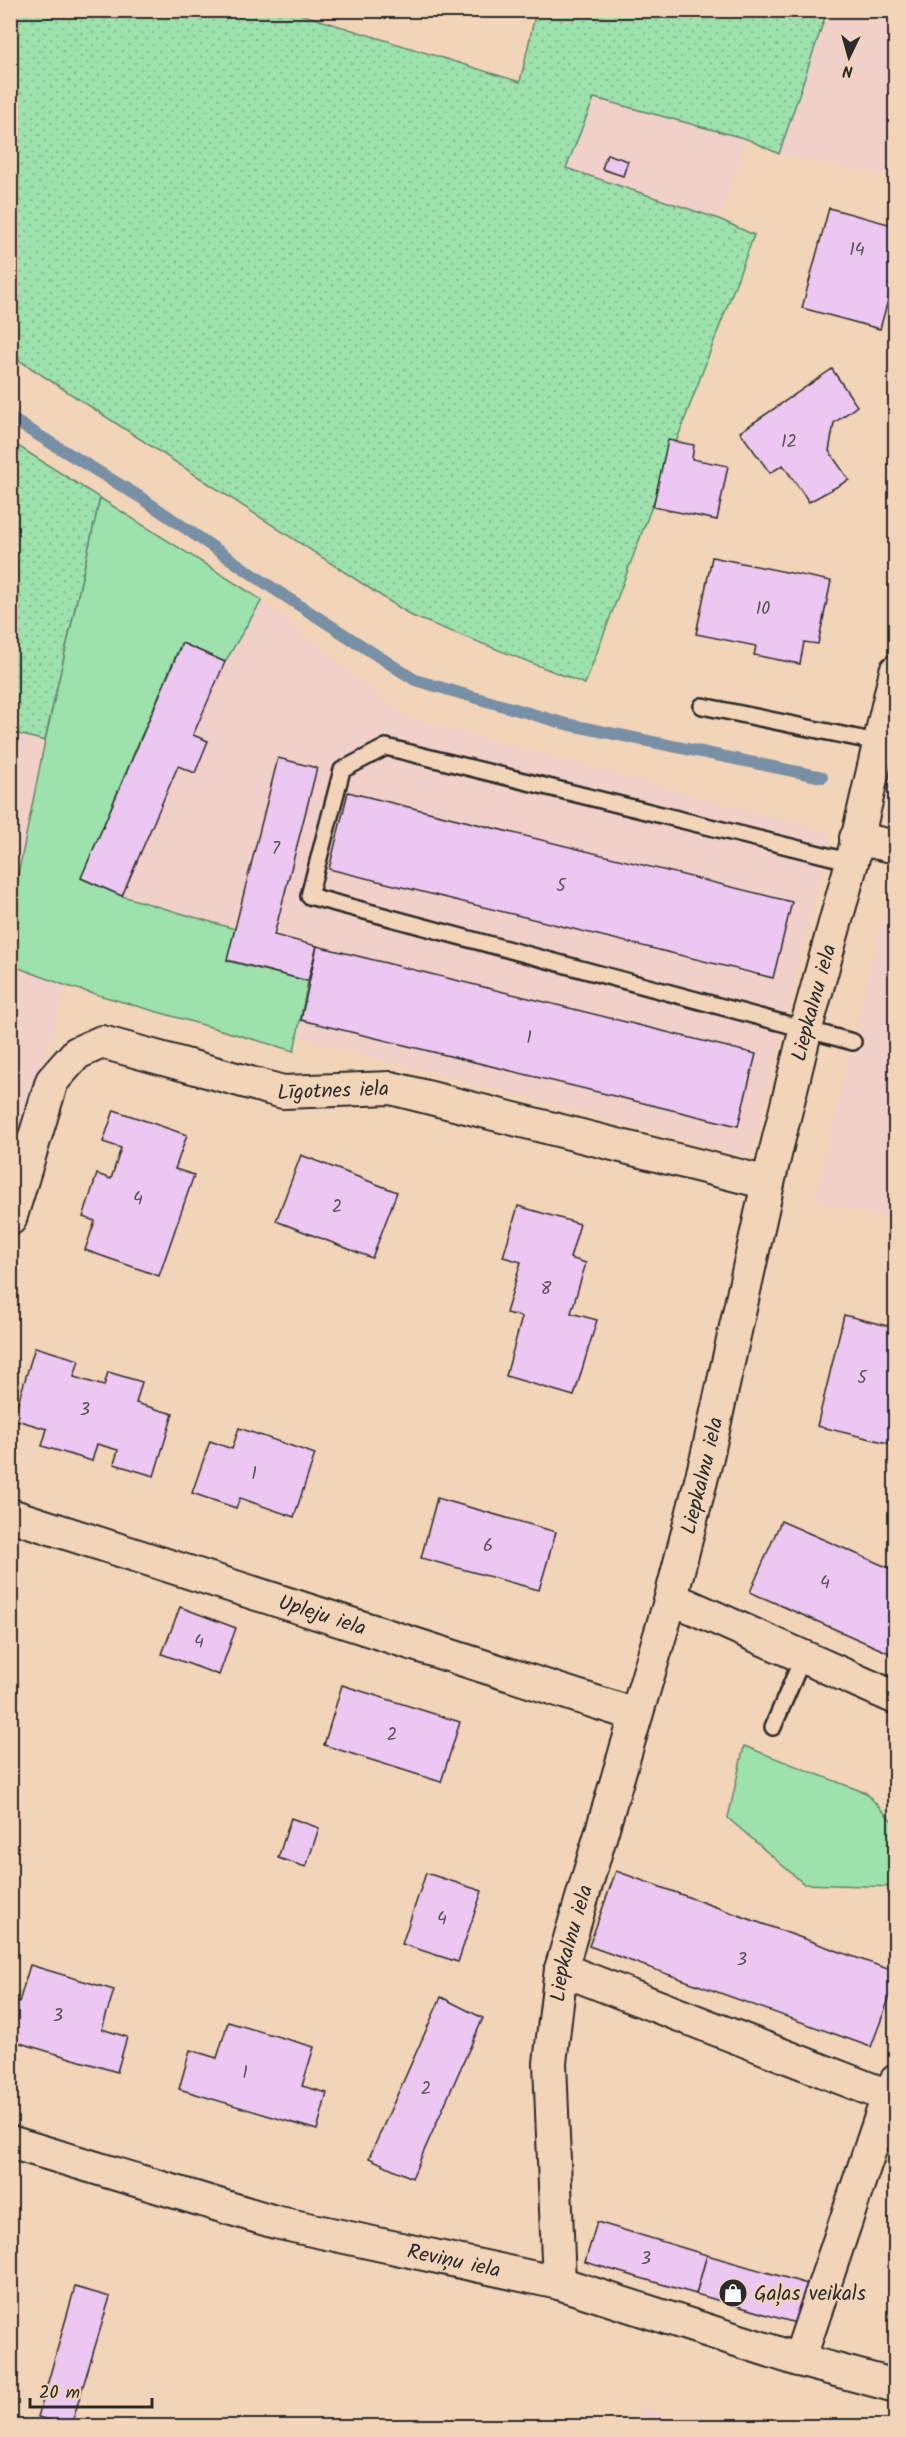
<svg xmlns="http://www.w3.org/2000/svg" width="906" height="2437" font-family="Kalam,sans-serif">
  <defs>
    <pattern id="grass-dots" width="8" height="8" patternUnits="userSpaceOnUse" patternTransform="scale(1.5)"><rect width="8" height="8" fill="#9de1ad"/><path d="M2 2h.1M6 6h.1" fill="none" stroke="#87c195" stroke-width="1.8" stroke-linecap="round"/></pattern>
  </defs>
  <rect width="100%" height="100%" fill="#f2d4b8"/>
  <filter id="ink" filterUnits="userSpaceOnUse"><feTurbulence type="fractalNoise" baseFrequency=".0167" numOctaves="2"/><feDisplacementMap in="SourceGraphic" scale="12" xChannelSelector="R" yChannelSelector="G"/><feConvolveMatrix kernelMatrix="1 2 1 2 8 2 1 2 1" color-interpolation-filters="sRGB"/></filter>
  <g filter="url(#ink)">
    <g fill="#f0d0c9">
      <path d="M827 11H895V177L779 154Z"/>
      <path d="M594 98 747 139 719 219 566 169Z"/>
      <path d="M262 600 403 716 831 833 750 1157 298 1037 307 981 227 960 235 929 122 896 81 878 182 643 225 662Z"/>
      <path d="M11 732 45 741 11 910Z"/>
      <path d="M889 891 895 893V1220L815 1200Z"/>
      <path d="M11 965 67 986 11 1159Z"/>
      <path d="M642 2407 672 2419 696 2426H635Z"/>
    </g>
    <g fill="url(#grass-dots)" stroke="#64866c" stroke-width="1.5">
      <path d="M10 11H291L520 82 536 11H827L779 154 747 139 594 98 566 168 719 219 754 235 585 684 412 616 11 355Z"/>
      <path d="M10 441 100 498 45 741 11 732Z"/>
    </g>
    <g fill="#9de1ad" stroke="#64866c" stroke-width="1.5">
      <path d="M100 498 262 600 225 662 181 643 81 878 122 896 235 929 227 961 308 981 294 1051 67 986 11 965V910L45 741Z"/>
      <path d="M744 1746 866 1793 895 1824V1887L804 1884 728 1818Z"/>
    </g>
    <g fill="none" stroke-linecap="round" stroke-linejoin="round">
      <path stroke="#7890a5" stroke-width="12" d="M10 418 140 497 274 589 415 680 566 724 822 777"/>
    </g>
    <g fill="#ecc7f1" stroke="#2b2b2b" stroke-width="1.5">
      <path d="M607 154 628 161 623 176 602 169Z"/>
      <path d="M829 208 896 226V271L880 329 802 308Z"/>
      <path d="M832 369 857 406 834 423 829 451 849 480 809 502 783 465 770 473 740 432Z"/>
      <path d="M668 440 694 445 692 459 728 466 717 520 653 507Z"/>
      <path d="M712 557 831 581 818 644 804 642 800 664 754 655 756 646 696 634Z"/>
      <path d="M182 643 225 662 193 735 208 741 195 773 178 766 122 896 81 878Z"/>
      <path d="M278 758 317 768 274 935 317 946 308 981 227 960Z"/>
      <path d="M348 792 792 902 773 978 329 869Z"/>
      <path d="M317 946 756 1054 738 1126 301 1020Z"/>
      <path d="M114 1110 187 1135 175 1169 194 1175 159 1276 85 1250 95 1221 83 1217 97 1174 111 1179 121 1148 103 1142Z"/>
      <path d="M301 1155 397 1192 372 1258 276 1221Z"/>
      <path d="M518 1206 580 1224 570 1258 586 1263 571 1313 597 1320 574 1396 506 1376 522 1317 506 1313 521 1262 503 1257Z"/>
      <path d="M844 1315 896 1328V1445L817 1426Z"/>
      <path d="M35 1347 79 1360 74 1377 104 1386 108 1372 142 1382 136 1403 173 1414 154 1476 114 1464 118 1450 97 1444 92 1461 42 1446 47 1429 13 1419Z"/>
      <path d="M239 1428 315 1454 294 1517 240 1498 236 1508 192 1493 210 1441 232 1449Z"/>
      <path d="M437 1498 556 1532 539 1590 421 1558Z"/>
      <path d="M781 1521 896 1571V1656L750 1592Z"/>
      <path d="M180 1607 236 1628 219 1675 162 1654Z"/>
      <path d="M342 1685 460 1722 441 1782 324 1745Z"/>
      <path d="M291 1818 319 1828 306 1867 278 1858Z"/>
      <path d="M616 1871 896 1972V1980L871 2047 589 1946Z"/>
      <path d="M426 1873 482 1891 458 1962 402 1944Z"/>
      <path d="M30 1965 114 1990 102 2029 127 2037 117 2072 10 2040V1999L19 2002Z"/>
      <path d="M441 1997 483 2018 412 2178 369 2158Z"/>
      <path d="M228 2022 314 2047 302 2086 327 2093 317 2130 179 2089 190 2050 217 2058Z"/>
      <path d="M597 2222 707 2255 696 2294 585 2262Z"/>
      <path d="M707 2255 811 2285 799 2324 696 2294Z"/>
      <path d="M75 2287 110 2297 71 2426 38 2417Z"/>
    </g>
    <g fill="none" stroke-linecap="round" stroke-linejoin="round">
      <g stroke="#2b2b2b" stroke-width="20">
        <g id="service">
          <path d="M702 706 896 746"/>
          <path d="M852 862 386 747 342 770 309 896 853 1042"/>
          <path d="M773 1727 803 1657"/>
        </g>
      </g>
      <g stroke="#2b2b2b" stroke-width="36">
        <g id="minor">
          <path d="M856 838 896 847"/>
          <path id="s1" d="M10 1219 52 1081 77 1053 102 1042 283 1092 391 1088 768 1183"/>
          <path id="s2" d="M10 1515 636 1715"/>
          <path d="M671 1598 896 1698"/>
          <path d="M561 1969 888 2096"/>
          <path id="s3" d="M10 2142 275 2222 559 2283 799 2360 896 2386"/>
          <path id="s4" d="M559 2283 550 2063 561 1969 671 1598 707 1457 768 1183 806 1028 852 862 896 671"/>
          <path d="M799 2360 888 2096 896 2081"/>
        </g>
      </g>
      <use href="#service" stroke="#f2d4b8" stroke-width="15"/>
      <use href="#minor" stroke="#f2d4b8" stroke-width="32"/>
    </g>
  </g>
  <defs>
    <g id="shop-disc" transform="scale(1.5)"><circle r="9.5" fill="#2b2b2b" stroke="#f2d4b8"/><path d="M-5-2.5h2.3a2.7 3.5 0 0 1 5.4 0H5L5.5 6h-11ZM-1.5-2.5h3a1.5 2.3 0 0 0-3 0Z" fill="#fff"/></g>
  </defs>
  <g fill-rule="evenodd">
    <use href="#shop-disc" x="733" y="2293"/>
  </g>
  <g text-anchor="middle" stroke-width="4.5" stroke-linejoin="round" paint-order="stroke">
    <g font-size="18" fill="#5b525c">
      <text x="857" y="255">14</text>
      <text x="789" y="447">12</text>
      <text x="763" y="614">10</text>
      <text x="276" y="854">7</text>
      <text x="561" y="891">5</text>
      <text x="529" y="1043">1</text>
      <text x="138" y="1204">4</text>
      <text x="337" y="1212">2</text>
      <text x="546" y="1294">8</text>
      <text x="862" y="1383">5</text>
      <text x="85" y="1415">3</text>
      <text x="254" y="1479">1</text>
      <text x="488" y="1551">6</text>
      <text x="825" y="1588">4</text>
      <text x="199" y="1647">4</text>
      <text x="392" y="1740">2</text>
      <text x="442" y="1924">4</text>
      <text x="742" y="1965">3</text>
      <text x="58" y="2021">3</text>
      <text x="245" y="2078">1</text>
      <text x="426" y="2094">2</text>
      <text x="646" y="2264">3</text>
    </g>
    <g font-size="21" fill="#2b2b2b" stroke="#f2d4b8">
      <text dy="7" stroke="none"><textPath href="#s4" startOffset="1314">Liepkalnu iela</textPath></text>
      <text dy="7" stroke="none"><textPath href="#s1" startOffset="447">Līgotnes iela</textPath></text>
      <text dy="7" stroke="none"><textPath href="#s4" startOffset="828">Liepkalnu iela</textPath></text>
      <text dy="7" stroke="none"><textPath href="#s2" startOffset="328">Upleju iela</textPath></text>
      <text dy="7" stroke="none"><textPath href="#s4" startOffset="342">Liepkalnu iela</textPath></text>
      <text dy="7" stroke="none"><textPath href="#s3" startOffset="460">Reviņu iela</textPath></text>
    </g>
    <g font-size="21" fill="#2b2b2b" stroke="#f2d4b8" text-anchor="start">
      <text x="754" y="2300">Gaļas veikals</text>
    </g>
  </g>
  <rect width="906" height="2437" fill="none" stroke="#f2d4b8" stroke-width="36"/>
  <rect x="18" y="18" width="870" height="2401" fill="none" stroke="#2b2b2b" stroke-width="2" filter="url(#ink)"/>
  <g transform="translate(849 57) rotate(185)" stroke="#f2d4b8" stroke-width="4.5" paint-order="stroke">
  <path d="M0-4.5L10 22L0 15L-10 22Z" fill="#2b2b2b"/>
  <text y="-9" font-size="16" font-weight="bold" text-anchor="middle" fill="#2b2b2b">N</text>
  </g>
  <path d="M30 2398v9h122v-9" fill="none" stroke="#2b2b2b" stroke-width="3"/>
  <text x="39" y="2398" font-size="18" fill="#2b2b2b" stroke="#f2d4b8" stroke-width="4.5" paint-order="stroke">20 m</text>
</svg>
